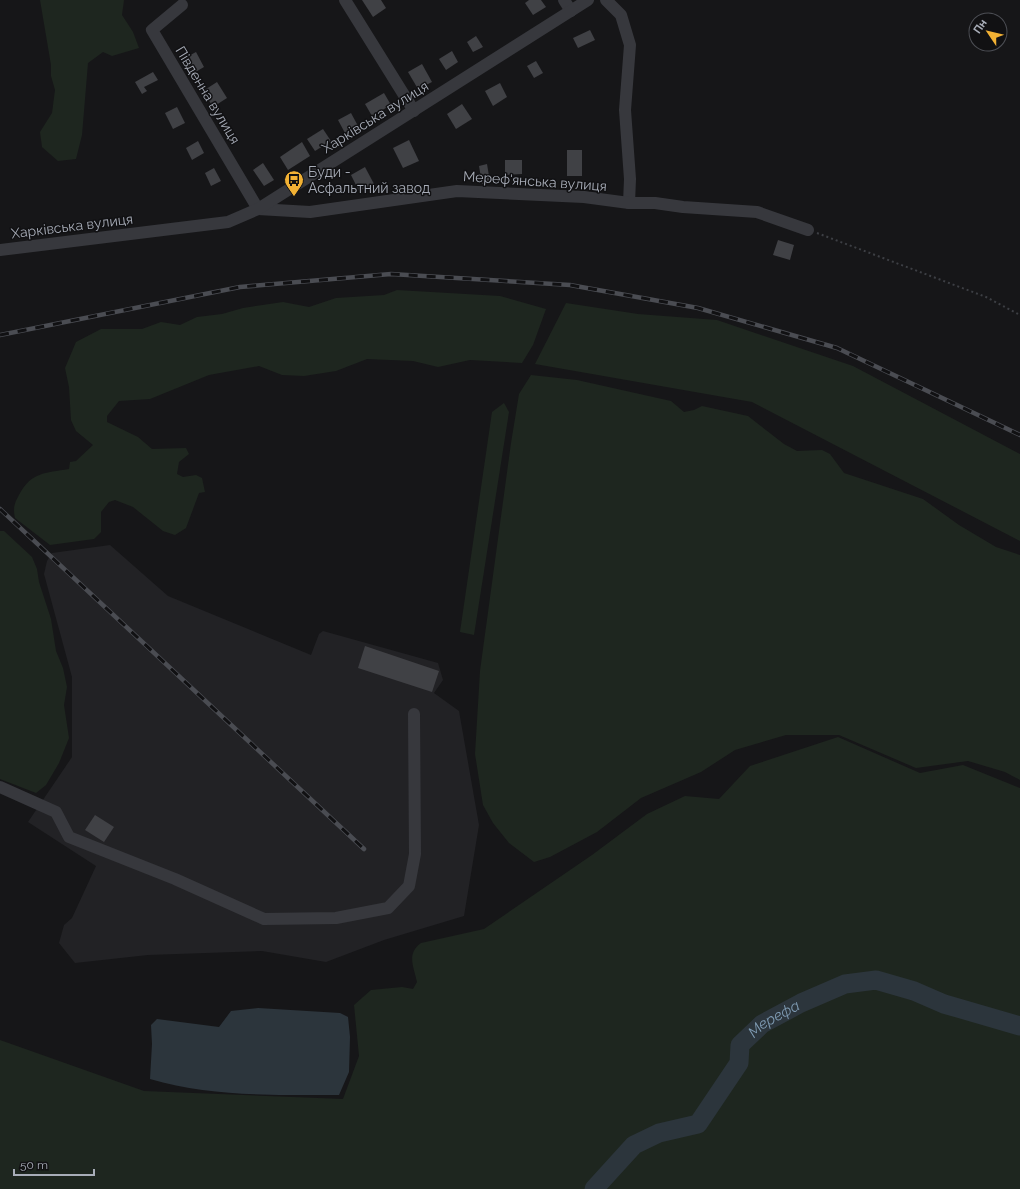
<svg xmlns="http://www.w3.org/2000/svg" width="1020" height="1189" font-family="Raleway,sans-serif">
  <rect width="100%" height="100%" fill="#161618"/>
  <path fill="#222225" d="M110 545 168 596 311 655 319 634 323 631 438 663 443 680 434 693 459 711 479 825 464 916 384 940 326 962 262 951 148 955 75 963 59 943 64 925 72 918 96 866 28 822 72 757V677L44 574 47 561 52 553Z"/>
  <g fill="#1e261f">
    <path d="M40 0H124L122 15 133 32 139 48 112 56 103 52 88 63 82 135 76 159 58 161 42 147 40 132 52 113 55 90 51 76V65Z"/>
    <path d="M397 290 500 296 546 309 533 345 522 363 470 360 438 367 413 361 367 359 336 371 304 376 282 375 259 366 209 375 150 399 119 401 107 416V422L138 437 152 449 186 448 189 454 179 462 177 474 183 477 196 475 202 478 205 492 199 493 186 528 175 535 163 531 133 507 115 500 109 502 101 512V532L94 539 50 545 15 518C13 508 14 504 19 495 31 472 45 473 69 469L70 462 76 461 93 445 76 431 71 420 69 387 65 368 76 342 101 329H142L161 322 180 325 197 317 222 314 243 308 283 302 309 307 336 298 384 295Z"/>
    <path d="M566 303 638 314 717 320 853 366 1020 454V541L752 402 535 364Z"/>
    <path d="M531 375 577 380 671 401 684 412 694 410 702 406 748 416 784 444 797 451 822 450 830 454 844 473 923 499 959 525 996 547 1020 555V780L1005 772 968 761 916 768 839 735H786L735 750 701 772 641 798 597 832 550 857 534 862 509 843 493 823 483 805 475 754 480 671 511 443 519 394Z"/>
    <path d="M504 403 509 412 474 635 460 632 492 412Z"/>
    <path d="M0 531H4L32 557 37 569 39 582 51 619 56 651 63 668 67 687 64 705 69 738 59 763 46 785 36 793 0 779Z"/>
    <path d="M838 737 920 773 963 765 1020 788V1189H0V1040L144 1091 343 1099 359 1056 354 1005 371 990 402 987 413 989 417 982C414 967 406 954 421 943L484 929 592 855 647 814 685 796 719 799 750 766Z"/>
  </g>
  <path fill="#2c353c" d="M258 1008 340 1013 348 1017 350 1037 349 1072 339 1095C276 1095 211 1097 150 1079L152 1044 151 1025 157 1019 219 1027 231 1011Z"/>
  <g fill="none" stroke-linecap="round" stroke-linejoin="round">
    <path stroke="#2c353c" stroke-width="19" id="s1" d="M594 1189 634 1145 659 1133 698 1124 739 1063 740 1045 762 1024 801 1003 845 984 876 980 914 991 944 1004 1020 1026"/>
  </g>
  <g fill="#404145">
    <path d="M362 0H381L386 8 373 17Z"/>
    <path d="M529 0H541L546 7 533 15 525 3Z"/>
    <path d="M590 30 595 40 578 48 573 38Z"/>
    <path d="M476 36 483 47 473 52 467 42Z"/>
    <path d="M452 51 458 62 446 70 439 59Z"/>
    <path d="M196 52 204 67 192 74 183 59Z"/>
    <path d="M536 61 543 73 534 78 527 66Z"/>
    <path d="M422 64 432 82 418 89 408 72Z"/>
    <path d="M153 72 158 80 144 87 147 91 142 94 135 82Z"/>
    <path d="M217 82 227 98 213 107 203 91Z"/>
    <path d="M500 83 507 97 493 106 485 91Z"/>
    <path d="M384 93 391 105 372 116 365 104Z"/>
    <path d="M462 104 472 119 456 129 447 114Z"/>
    <path d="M177 107 185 123 173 129 165 113Z"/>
    <path d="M351 113 358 126 345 133 338 120Z"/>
    <path d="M323 129 331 141 315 151 307 139Z"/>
    <path d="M409 140 419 161 403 168 393 148Z"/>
    <path d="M198 141 204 153 192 160 186 148Z"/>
    <path d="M302 142 310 156 288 170 280 157Z"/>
    <rect x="567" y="150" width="15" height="26"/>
    <path d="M505 160H522V174L505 175Z"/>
    <path d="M263 163 274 180 264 186 253 170Z"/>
    <path d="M487 164 490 182 482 184 479 166Z"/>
    <path d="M365 167 374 184 359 191 351 175Z"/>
    <path d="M214 168 221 181 211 186 205 173Z"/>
    <path d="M778 240 794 245 790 260 773 255Z"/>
    <path d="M365 646 439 671 432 692 358 668Z"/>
    <path d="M95 815 114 827 104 842 85 830Z"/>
  </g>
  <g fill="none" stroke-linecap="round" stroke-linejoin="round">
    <path stroke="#3d3f44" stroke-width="2" stroke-dasharray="2 3" stroke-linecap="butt" d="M817 233 986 297 1020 315"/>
    <g stroke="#37383d" stroke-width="12">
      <path d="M345 0 414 111"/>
      <path d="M564 0 571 11"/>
      <path d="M606 0 621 15 630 45 625 110 630 179 629 203"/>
      <path d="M182 5 152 30 258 209 310 212 457 191 584 197 629 203H655L683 207 757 212 808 230"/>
      <path d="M0 250 228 222 258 209 588 0"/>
      <path d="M0 787 56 812 69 837 175 879 264 919 336 918 388 908 409 886 415 854 414 714"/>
    </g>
    <g stroke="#4a4c52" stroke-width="4.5">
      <g id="rail">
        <path d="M0 335 240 287 391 274 570 285 698 308 837 348 1020 435"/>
        <path d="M0 509 364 849"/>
      </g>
    </g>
    <use href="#rail" stroke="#111113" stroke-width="3" stroke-dasharray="9" stroke-linecap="butt"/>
  </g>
  <defs>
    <g id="bus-pin" transform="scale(1)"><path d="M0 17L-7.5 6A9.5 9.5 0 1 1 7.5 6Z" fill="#f2b134" stroke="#111113"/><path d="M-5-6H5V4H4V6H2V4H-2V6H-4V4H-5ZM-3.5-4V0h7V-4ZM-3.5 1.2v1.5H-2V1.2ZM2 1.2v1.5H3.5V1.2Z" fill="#111"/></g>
  </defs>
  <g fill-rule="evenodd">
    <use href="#bus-pin" x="294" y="180"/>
  </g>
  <g text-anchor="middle" stroke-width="3" stroke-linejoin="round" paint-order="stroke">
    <g font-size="14" fill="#a8adb8" stroke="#111113">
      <text transform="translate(208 95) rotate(59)" y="5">Південна вулиця</text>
      <text transform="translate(375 117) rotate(-32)" y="5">Харківська вулиця</text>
      <text transform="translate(535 181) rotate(4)" y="5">Мереф'янська вулиця</text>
      <text transform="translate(72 226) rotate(-7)" y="5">Харківська вулиця</text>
    </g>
    <g font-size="14" fill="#a8adb8" stroke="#111113" text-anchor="start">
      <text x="308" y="177">Буди -<tspan x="308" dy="16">Асфальтний завод</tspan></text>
    </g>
    <g font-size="15" font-style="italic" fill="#7f9bb3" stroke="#111113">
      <text dy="5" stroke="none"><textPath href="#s1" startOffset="262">Мерефа</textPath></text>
    </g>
  </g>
  <g transform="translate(988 32) rotate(305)"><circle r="19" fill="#111113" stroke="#4d4f55"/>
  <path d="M0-3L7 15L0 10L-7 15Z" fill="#f2b134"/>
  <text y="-6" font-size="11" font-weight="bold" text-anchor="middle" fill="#a8adb8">Пн</text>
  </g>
  <path d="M14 1169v6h80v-6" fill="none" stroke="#a8adb8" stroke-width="2"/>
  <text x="20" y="1169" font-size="12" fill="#a8adb8" stroke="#111113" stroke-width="3" paint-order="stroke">50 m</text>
</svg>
